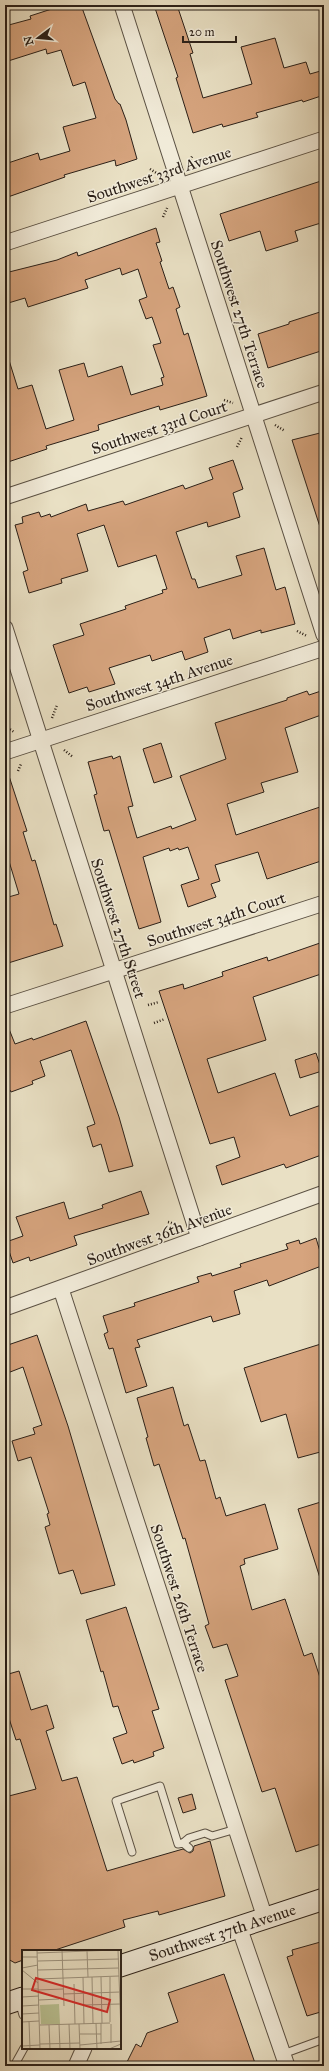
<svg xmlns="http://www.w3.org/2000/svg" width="329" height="2071" font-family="'IM FELL Great Primer',serif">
  <rect width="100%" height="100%" fill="#e9e0c4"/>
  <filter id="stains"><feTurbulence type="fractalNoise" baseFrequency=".005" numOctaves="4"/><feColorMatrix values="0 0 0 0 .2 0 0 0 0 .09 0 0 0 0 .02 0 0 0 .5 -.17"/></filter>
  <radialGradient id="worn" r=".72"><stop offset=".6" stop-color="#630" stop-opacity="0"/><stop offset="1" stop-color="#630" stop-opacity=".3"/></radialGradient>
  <g fill="#d6a47e" stroke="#2b2018">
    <path d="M64 5H81L115 99 119 104H120L126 120 137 159 116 166 115 160 64 175 65 177 5 198V164L38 153 40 160 70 151 63 127 96 118 85 82 73 86 61 50 47 54 46 49 5 62V26L31 19 30 16Z"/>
    <path d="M154 5H177L193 53 190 54 203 98 252 84 241 47 275 38 284 68 306 62 310 74 324 70V95L303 102 302 100 256 113 258 117 223 127 222 124 193 133 176 78 178 77Z"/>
    <path d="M324 180V222L295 231 298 241 266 251 260 231 229 241 220 214Z"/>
    <path d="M156 228 160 242 156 243 162 261 160 262 169 289 173 287 180 307 176 309 184 335 188 333 207 396 160 410 159 406 98 425 99 430 46 446 47 449 5 463V357H8L18 389 32 385 46 429 74 420 59 370 84 363 88 377 122 366 131 395 163 385 161 378 164 377 153 345 161 343 152 317 146 319 139 300 147 297 138 269 122 275 120 268 85 280 88 288 28 307 25 298 5 304V273L57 260 77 252 78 256Z"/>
    <path d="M320 312 324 324V350L268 368 258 334 289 324V322Z"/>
    <path d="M324 432V526L320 527 292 440Z"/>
    <path d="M233 460 243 489 233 493 240 517 208 527 207 522 176 532 192 579H195L198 588 242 575 236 556 264 548 276 590 285 587 295 624 261 633V630L233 639 230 629 204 638 208 652 185 660 182 651 152 661 150 655 109 668 115 684 89 692 87 687 69 693 53 645 84 635 80 624 126 609 125 606 163 593 162 590 167 589 156 555 118 567 104 525 77 534 88 571 61 579 62 583 29 593 23 572 28 570 15 525 23 523 22 517 39 512 41 517 50 514 51 517 86 504 88 511 123 501 125 505 183 485 185 489 213 479 209 468Z"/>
    <path d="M324 690V714L285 728 298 772 261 783 264 792 227 804 236 835 320 807 324 819V860L267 879 258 852 215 865 220 881 211 884 216 897 188 907 181 885 199 879 188 847 179 850 178 848 170 851 169 848 143 857 161 922 139 929 109 830 104 831 94 795 97 794 88 762 112 756 113 759 120 756 133 806 128 807 137 838 171 826 172 829 196 820 180 776 226 759 215 723 287 700V698L307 691 309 695Z"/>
    <path d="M161 743 172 777 154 783 143 749Z"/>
    <path d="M5 773H8L27 831 23 832 32 861 35 860 54 925 56 924 63 946 5 964V898L19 894 8 858 5 859Z"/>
    <path d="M320 943 324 956V973L253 997 266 1040 207 1059 218 1093 275 1073 290 1116 324 1104V1154L286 1168 284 1164 222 1185 216 1166 240 1157 234 1137 210 1144 159 991 183 984 184 989 223 976 222 972 267 957 268 961Z"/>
    <path d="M5 1019 15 1044 32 1038 33 1040 86 1021 119 1117 133 1166 109 1172 101 1144 93 1147 87 1127 95 1124 71 1050 40 1061 45 1076 32 1081 33 1084 11 1092 10 1090 5 1092Z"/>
    <path d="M316 1053 322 1071 300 1078 295 1060Z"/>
    <path d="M141 1191 149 1214 74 1236 77 1245 30 1261 29 1257 13 1263 6 1242 23 1236 16 1217 64 1202 69 1219 103 1208 102 1205Z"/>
    <path d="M316 1238 324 1265 269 1286 267 1280 234 1291 240 1314 213 1322 211 1316 137 1340 140 1347 135 1348 147 1386 126 1393 113 1348 109 1349 104 1334 108 1332 103 1316 135 1306 134 1303 199 1282 197 1277 211 1273 212 1276 241 1267 240 1264 288 1249 286 1244 299 1240 300 1244Z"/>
    <path d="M37 1335 68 1426 115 1585 81 1594 73 1570 59 1574 45 1527 50 1525 47 1514 49 1513 31 1457 18 1461 12 1441 35 1434 33 1428 42 1425 23 1367 5 1374V1346Z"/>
    <path d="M324 1343V1451L298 1458 286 1414 261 1422 244 1368Z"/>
    <path d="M173 1387 184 1426 188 1424 200 1461 205 1460 216 1499 220 1497 226 1516 265 1504 278 1549 244 1559 245 1564 240 1566 252 1610 285 1599 304 1656 312 1653 324 1690V1843L296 1852 275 1788 262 1792 225 1680 238 1676 227 1644 213 1648 205 1626 209 1624 185 1538 183 1539 159 1464 154 1466 146 1438 148 1437 137 1398Z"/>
    <path d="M324 1501V1577L320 1578 298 1509Z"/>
    <path d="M126 1607 159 1709 152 1711 164 1748 153 1752 154 1756 134 1763 133 1760 122 1764 113 1738 127 1733 118 1706 113 1707 103 1671 101 1672 86 1620Z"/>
    <path d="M19 1671 31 1710 47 1705 54 1728 46 1731 62 1781 77 1777 107 1871 183 1849 190 1853 193 1851 194 1846 210 1841 225 1896 159 1915 158 1911 123 1920 125 1927 52 1951H23V1960L15 1963 8 1959 5 1949V1797L36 1789 20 1739 16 1740 5 1706V1675Z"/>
    <path d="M192 1794 196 1809 183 1813 178 1798Z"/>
    <path d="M324 1941V2011L307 2016 287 1957 293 1955 292 1950Z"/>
    <path d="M224 1974 256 2066H125L136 2044 141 2047 147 2033 178 2022 168 1993Z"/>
  </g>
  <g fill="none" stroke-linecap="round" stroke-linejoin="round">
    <g stroke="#5a5043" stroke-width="9">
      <g id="service">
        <path d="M183 1843 189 1838 205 1833 212 1836 236 1829"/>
        <path d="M132 1852 116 1801 160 1786 178 1844 183 1843 189 1848"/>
        <path d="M19 2001 23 2015"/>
        <path d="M283 2054 324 2039"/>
        <path d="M14 2066 24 2048"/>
      </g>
    </g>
    <g stroke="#5a5043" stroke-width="17">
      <g id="minor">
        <path d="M122 5 324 635"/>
        <path d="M5 243 324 139"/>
        <path d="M5 497 324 392"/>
        <path d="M5 628 199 1238"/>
        <path d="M5 752 324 648"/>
        <path d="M5 1006 324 903"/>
        <path d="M61 1289 265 1918"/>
        <path d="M5 1308 324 1193"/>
        <path d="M239 1927 287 2066"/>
        <path d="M76 2066 84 2048"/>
      </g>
    </g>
    <g stroke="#2b2018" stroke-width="23">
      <g id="secondary">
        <path d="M120 1966 324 1899"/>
        <path d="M5 2004 23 1998"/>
      </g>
    </g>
    <g stroke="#2b2018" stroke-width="2.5" stroke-dasharray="1 2" stroke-linecap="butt">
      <path d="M190 160 193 155"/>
      <path d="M150 169 158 174"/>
      <path d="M163 217 168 206"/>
      <path d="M224 400 233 403"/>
      <path d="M275 425 285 431"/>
      <path d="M237 447 242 437"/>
      <path d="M297 631 307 636"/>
      <path d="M52 718 57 705"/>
      <path d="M5 726 14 732"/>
      <path d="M64 750 73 757"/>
      <path d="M18 771 21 764"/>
      <path d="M148 1005 159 1002"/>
      <path d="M154 1023 165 1019"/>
      <path d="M213 1215 217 1208"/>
      <path d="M168 1222 175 1224"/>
    </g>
    <use href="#service" stroke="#f1ebd9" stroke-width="7"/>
    <use href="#minor" stroke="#f1ebd9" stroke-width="15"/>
    <use href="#secondary" stroke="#f1ebd9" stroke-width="21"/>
  </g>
  <g text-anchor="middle" stroke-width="3" stroke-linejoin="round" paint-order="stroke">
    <g font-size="16" fill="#2b2018" stroke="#f1ebd9">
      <text transform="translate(159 174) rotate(-18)" y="6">Southwest 33rd Avenue</text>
      <text transform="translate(240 314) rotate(72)" y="6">Southwest 27th Terrace</text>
      <text transform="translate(159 427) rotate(-18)" y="6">Southwest 33rd Court</text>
      <text transform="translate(159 682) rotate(-18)" y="6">Southwest 34th Avenue</text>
      <text transform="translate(216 919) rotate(-18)" y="6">Southwest 34th Court</text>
      <text transform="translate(119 928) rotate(72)" y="6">Southwest 27th Street</text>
      <text transform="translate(159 1234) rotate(-20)" y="6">Southwest 36th Avenue</text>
      <text transform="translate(180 1598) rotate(72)" y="6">Southwest 26th Terrace</text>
      <text transform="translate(222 1932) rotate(-18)" y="6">Southwest 37th Avenue</text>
    </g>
  </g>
  <g transform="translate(22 1950)">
    <rect width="99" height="99" fill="#e9e0c4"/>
    <path d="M37 54 38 74H19L18 55Z" fill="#b9c192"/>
    <path fill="none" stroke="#9d937f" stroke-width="1" d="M15 0 18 99M40 0 42 56M96 0 99 82M65 1 66 27M15 3 92 0M0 7H15M16 11 97 9M0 18 16 15M0 20 16 33M16 20 97 18M61 27 62 74M70 27 71 73M79 27 80 73M88 27V72M16 29 97 26M52 34 53 74M0 39H16M16 40 41 39M42 44 98 42M0 47 17 46M17 50 37 49M62 55 98 54M0 56 17 55M0 64 17 63M7 71 8 99M0 72 17 71M74 73 75 99M79 73V94M37 74 38 99M47 74 48 99M57 74 58 99M89 74V93M18 75 88 73M27 75 28 99M58 84H79M18 94 58 93M58 95 99 91M0 96 18 95M87 99 99 94"/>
    <path fill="#d62828" fill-opacity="0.15" stroke="#d62828" stroke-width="2" d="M14 28 88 50 85 62 10 40Z"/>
    <rect width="99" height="99" fill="none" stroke="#2b2018" stroke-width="2"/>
  </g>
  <rect width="329" height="2071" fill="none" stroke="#e9e0c4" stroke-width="20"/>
  <rect x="6" y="6" width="317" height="2059" fill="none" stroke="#2b2018" stroke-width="2"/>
  <rect x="10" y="10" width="309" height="2051" fill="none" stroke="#2b2018"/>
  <g transform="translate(38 38) rotate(254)" stroke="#f1ebd9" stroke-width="3" paint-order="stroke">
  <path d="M0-3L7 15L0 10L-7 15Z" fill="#2b2018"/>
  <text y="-6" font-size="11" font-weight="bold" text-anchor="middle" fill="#2b2018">N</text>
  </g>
  <path d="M183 36v6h53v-6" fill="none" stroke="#2b2018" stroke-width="2"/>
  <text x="189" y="36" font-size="12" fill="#2b2018" stroke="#f1ebd9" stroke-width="3" paint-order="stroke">20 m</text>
  <rect width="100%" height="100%" filter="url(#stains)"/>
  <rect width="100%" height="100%" fill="url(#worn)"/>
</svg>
